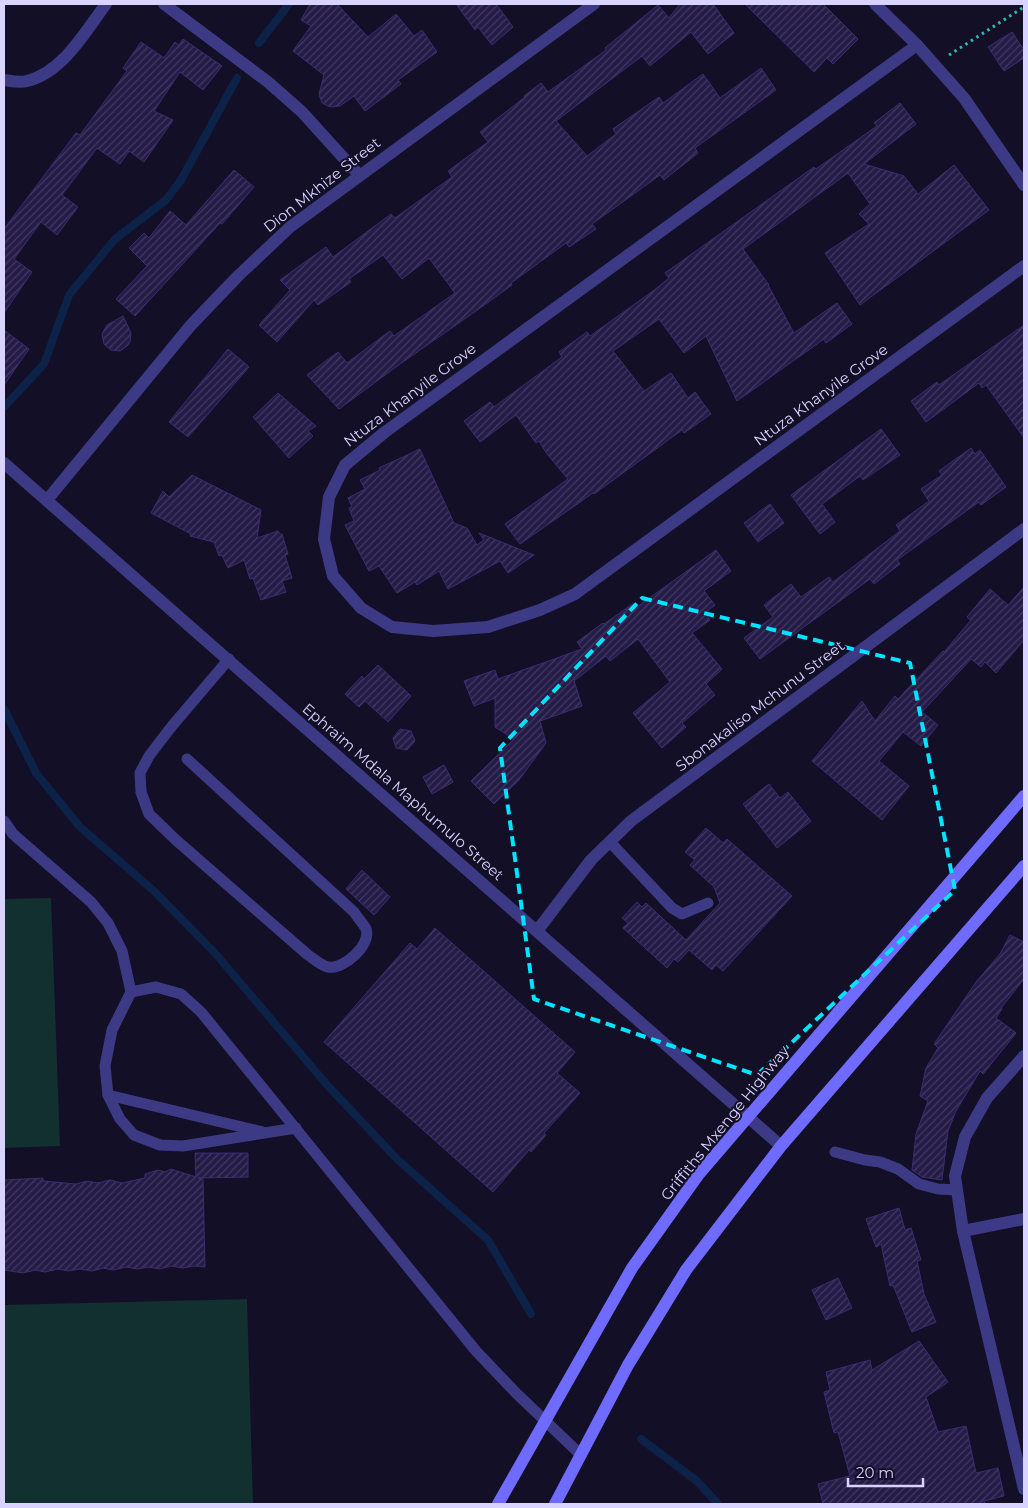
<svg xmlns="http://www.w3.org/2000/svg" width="1028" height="1508" font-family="Montserrat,sans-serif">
  <defs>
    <pattern id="building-hatch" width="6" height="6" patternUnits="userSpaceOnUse" patternTransform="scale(1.25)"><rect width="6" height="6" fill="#241b47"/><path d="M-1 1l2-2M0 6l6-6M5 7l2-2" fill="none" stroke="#433b63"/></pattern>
  </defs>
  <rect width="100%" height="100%" fill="#130f26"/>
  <g fill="#12302f">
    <path d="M51 898 60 1146 4 1148V899Z"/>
    <path d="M247 1299 253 1504H4V1305Z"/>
  </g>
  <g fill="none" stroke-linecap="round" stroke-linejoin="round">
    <g stroke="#0c2248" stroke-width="8">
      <path d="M259 43 289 4"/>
      <path d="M4 407 44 364 69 295 115 239 166 200 181 180 237 78"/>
      <path d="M4 709 36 773 80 827 154 891 214 952 328 1086 397 1159 488 1240 531 1314"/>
      <path d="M641 1439 697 1481 718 1504"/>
    </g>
  </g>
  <g fill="url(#building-hatch)" stroke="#3b2d73">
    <path d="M310 4H337L368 37 396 14 414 36 422 30 437 52 398 80 401 84 365 111 354 96 340 106 330 107 322 103 319 94 324 75 293 51 311 26 301 20Z"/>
    <path d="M456 4H496L513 27 492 45 478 27 475 30Z"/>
    <path d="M680 4H713L734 33 708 54 691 32 650 66 642 56 556 121 587 156 616 134 613 129 659 97 663 103 703 74 720 98 761 68 776 90 695 148 698 153 664 180 660 175 592 224 596 229 569 247 566 243 511 283 512 285 476 311 400 364 339 409 307 375 338 352 347 363 390 331 394 336 455 293 429 258 402 279 383 255 349 279 351 282 318 305 314 300 277 342 259 325 290 290 280 280 326 247 333 257 391 214 395 218 452 177 448 171 488 142 480 132 525 97 524 96 541 83 548 92 606 50 605 48 658 5 669 18Z"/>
    <path d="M745 4H823L858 39 833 64 827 58 814 72Z"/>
    <path d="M1012 32 1024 50V58L1004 71 988 47Z"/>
    <path d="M183 39 222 66 203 90 180 72 154 111 173 120 144 162 129 151 120 164 97 148 62 195 78 207 57 235 41 222 14 259 32 272 4 313V229L76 133 80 135 127 71 123 68 141 42 164 58 175 42 179 45Z"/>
    <path d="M900 103 916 124 864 164 904 176 918 194 954 165 989 210 860 305 825 253 869 224 859 214 870 204 848 173 743 249 769 285H768L794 333 837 303 852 324 826 343 824 339 737 401 706 336 684 353 659 319 613 351 644 391 671 373 688 398 695 392 711 414 684 433 682 430 594 494 593 493 520 544 505 524 568 479 547 454 539 441 536 443 516 415 480 442 464 421 490 402 494 407 562 357 559 352 587 332 590 336 653 291 669 278 665 273 814 167 816 169 877 126 874 123Z"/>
    <path d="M234 170 254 187 222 224 220 223 135 316 116 299 147 266 129 248 144 233 149 238 170 211 186 225Z"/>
    <path d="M123 316 131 333 130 342 127 346 120 351 111 350 104 344 102 334 107 325Z"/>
    <path d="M1024 325V438L986 385 982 388 979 383 926 422 911 401 937 382 939 385Z"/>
    <path d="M4 330 29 349 4 385Z"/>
    <path d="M228 349 249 367 188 437 169 422Z"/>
    <path d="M278 393 316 426 308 431 313 436 289 458 253 417Z"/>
    <path d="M881 429 900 455 863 480 860 476 822 504 835 522 820 534 791 495Z"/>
    <path d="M971 448 975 454 980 450 1006 487 981 505 979 502 897 560 900 564 874 584 870 579 760 659 744 638 773 617 764 605 791 584 801 597 829 577 833 582 900 531 896 525 929 501 921 489 942 475 939 471Z"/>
    <path d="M420 449 454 523 467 528 477 545 484 540 479 533 534 555 508 573 500 561 448 589 439 571 417 585 415 582 397 593 379 566 369 571 345 525 354 521 349 508 352 507 348 498 365 489 360 480 380 470 379 468Z"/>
    <path d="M192 475 261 510 257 538 278 531 280 534H282L288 554 285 555 292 578 282 581 286 592 261 600 253 578 250 579 244 560 228 568 222 555 219 556 214 542 190 536 191 534 151 513 163 491 169 497Z"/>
    <path d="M770 504 784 523 758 542 744 523Z"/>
    <path d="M716 550 731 571 704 591 715 605 705 613 710 620 692 633 722 669 706 684 715 695 682 723 686 727 662 748 633 713 670 682 638 639 610 661 606 656 574 681 582 706 540 721 546 743 519 780 494 804 471 781 514 739 495 727V698L474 706 464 681 495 670 498 679 582 649 577 642 603 623 604 624 634 603 637 607Z"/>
    <path d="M1024 587V640L996 673 985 662 981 667 971 659 922 712 938 725 921 746 903 732 879 761 909 786 882 820 812 761 862 701 875 721 895 696 898 699 943 651 944 652 971 620 967 617 990 589 1008 605Z"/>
    <path d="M378 665 411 696 388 722 365 701 359 707 345 694 362 676 364 679Z"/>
    <path d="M400 729 411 731 415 741 407 750 396 748 393 738Z"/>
    <path d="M444 765 453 782 432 794 423 777Z"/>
    <path d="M769 784 780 798 788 792 811 821 777 848 743 804Z"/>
    <path d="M706 828 723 843 727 839 792 896 723 971 716 965 712 970 689 950 678 962 674 959 667 968 623 928 628 923 622 918 637 902 642 907 646 903 686 940 720 903 714 887 690 865 695 860 685 852Z"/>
    <path d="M362 870 390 897 374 915 346 889Z"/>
    <path d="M435 928 575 1052 557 1073 580 1093 544 1133 546 1135 531 1152 529 1150 493 1192 324 1042 410 943 417 949Z"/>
    <path d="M1010 935 1024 942V979L1001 1008 1002 1009 996 1018 1016 1033 983 1074 980 1071 956 1111 948 1131 942 1180 922 1177 912 1170 916 1134 928 1101 920 1096 926 1068 938 1048 934 1044 976 982 1000 954Z"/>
    <path d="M195 1153H248V1177L198 1178 203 1179 205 1267 194 1266 183 1268 171 1266 160 1269 148 1267 137 1269 126 1267 113 1270 103 1268 92 1271 80 1269 68 1271 58 1269 45 1272 35 1270 23 1273 4 1270V1180L43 1178V1181L76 1184 87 1181 98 1183 110 1180 122 1183 145 1178V1174L158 1170 165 1172 171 1169 196 1177Z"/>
    <path d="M899 1208 905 1230 911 1228 921 1260 917 1261 924 1294 936 1322 912 1332 893 1285 890 1286 881 1244 876 1247 866 1219Z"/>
    <path d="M838 1278 852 1308 826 1320 812 1290Z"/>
    <path d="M919 1341 948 1382 926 1397 938 1432 966 1426 976 1473 998 1468 1004 1496 984 1501 985 1504H823L818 1484 850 1476 838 1432 834 1433 824 1392 830 1390 826 1372 870 1360 872 1370Z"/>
  </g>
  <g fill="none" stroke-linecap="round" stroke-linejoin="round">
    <path stroke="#2fb8b0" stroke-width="3" stroke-dasharray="2.5 4" stroke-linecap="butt" d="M949 55 1024 7"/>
    <g stroke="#3d3a85" stroke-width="11">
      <path d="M187 759 354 912C357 917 363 923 366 929 372 944 344 970 328 967 322 966 314 959 308 955L176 840 149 814 141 792 140 773 149 756 172 726 229 659"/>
      <path d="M4 821 13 834 91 902 108 923 122 951 131 992 112 1030 105 1066 108 1095 120 1119 134 1135 160 1145 183 1146 296 1128"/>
      <path d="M610 842 672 908 682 914 708 903"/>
      <path d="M131 992 156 987 181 994 201 1012 476 1351 516 1393 581 1455"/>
      <path d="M108 1095 263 1132"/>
      <path d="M835 1152 865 1160 880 1162 898 1169 919 1184 938 1189 957 1190"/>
    </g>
    <g stroke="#3d3a85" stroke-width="12">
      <path d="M164 4 268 82 302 112 359 175"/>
      <path d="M875 4 917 45 964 98 1024 185"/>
      <path d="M917 45 385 432 345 465 329 497 324 539 333 576 361 608 392 627 433 631 488 627 540 610 575 594 1024 266"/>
      <path d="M4 80C11 81 20 83 27 81 63 72 85 32 106 4"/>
      <path d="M4 463 781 1146"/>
      <path d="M47 500 191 325 238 276 290 227 594 4"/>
      <path d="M537 931 591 860 631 821 1024 529"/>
      <path d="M1024 1056 987 1098 965 1137 955 1176 963 1231 1024 1489"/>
      <path d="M963 1231 1024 1219"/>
    </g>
    <g stroke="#6f6bff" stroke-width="12">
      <path d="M498 1504 632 1268 699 1174 1024 796"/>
      <path d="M555 1504 628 1365 686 1270 781 1146 1024 866"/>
    </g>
  </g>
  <path fill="none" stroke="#00e5ff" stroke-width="4" stroke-dasharray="10 6" stroke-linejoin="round" d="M642 598 910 663 955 890 757 1075 534 999 500 748Z"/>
  <g text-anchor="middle" stroke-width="4" stroke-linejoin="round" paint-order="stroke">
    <g font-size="15" fill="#d9d4ff" stroke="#130f26">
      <text transform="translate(322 185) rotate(-38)" y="5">Dion Mkhize Street</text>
      <text transform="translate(410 395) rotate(-37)" y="5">Ntuza Khanyile Grove</text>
      <text transform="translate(821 395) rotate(-36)" y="5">Ntuza Khanyile Grove</text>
      <text transform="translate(760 706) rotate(-37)" y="5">Sbonakaliso Mchunu Street</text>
      <text transform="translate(403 792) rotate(41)" y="5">Ephraim Mdala Maphumulo Street</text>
      <text transform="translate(725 1123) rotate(-51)" y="5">Griffiths Mxenge Highway</text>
    </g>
  </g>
  <rect width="1028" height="1508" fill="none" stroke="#d9d4ff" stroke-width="10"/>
  <path d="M848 1478v8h75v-8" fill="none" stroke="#d9d4ff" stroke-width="2.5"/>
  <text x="856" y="1478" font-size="15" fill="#d9d4ff" stroke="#130f26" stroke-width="4" paint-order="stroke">20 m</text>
</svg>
